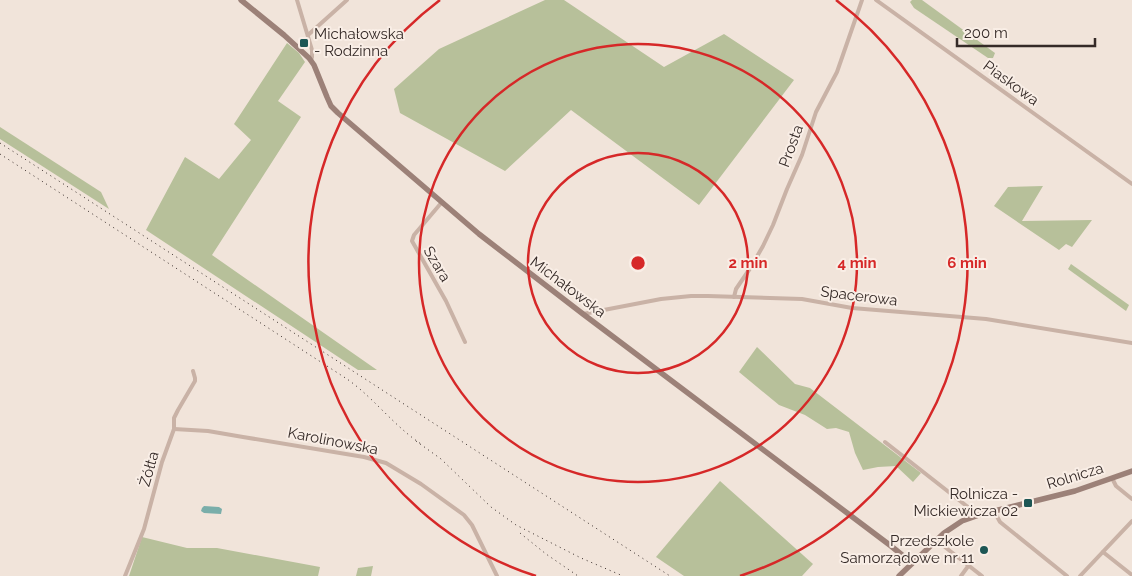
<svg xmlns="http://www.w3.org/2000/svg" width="1132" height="576" font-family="Raleway,sans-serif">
  <rect width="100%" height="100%" fill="#f1e4da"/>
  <g fill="#b7c09a">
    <path d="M545 0H564L664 67 724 34 794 80 699 205 571 110 505 171 400 113 394 89 439 49Z"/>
    <path d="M912 0H922L995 53 993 58H988L914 8 910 2Z"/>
    <path d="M287 43 299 53 305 62 278 101 301 117 212 255 377 370H358L146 230 185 157 219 179 251 140 234 124Z"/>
    <path d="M0 127 101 192 109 209 0 139Z"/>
    <path d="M1043 186 1022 221 1092 220 1072 247 1066 244 1059 250 994 206 1008 187Z"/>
    <path d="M1071 264 1129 305 1126 311 1068 269Z"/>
    <path d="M757 347 795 384 810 388 921 473 913 482 896 466 878 467 863 470 855 453 849 432 836 428 827 429 805 415 779 405 739 372Z"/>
    <path d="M720 481 813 564 802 576H684L656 557Z"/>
    <path d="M142 537 187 548H217L320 567 318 576H129Z"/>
    <path d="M373 566 371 576H356L358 568Z"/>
  </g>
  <path fill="#7aaeaa" d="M204 506 219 507 222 509 221 514 204 513 201 511 202 508Z"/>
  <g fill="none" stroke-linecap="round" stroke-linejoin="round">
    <g stroke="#c9b2a6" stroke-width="4">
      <path d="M297 0 312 50V57L311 60"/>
      <path d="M876 0 1132 184"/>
      <path d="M308 35 347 0"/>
      <path d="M442 202 414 235 412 241 446 301 465 342"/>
      <path d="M734 297 736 289 751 267 763 246 773 225 787 189 802 155 816 112 837 72 862 0"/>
      <path d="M583 314 661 299 691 296H708L802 299 852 308 986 319 1132 343"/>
      <path d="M174 429 208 431 243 437 364 457 386 463 421 484 464 515 472 525 497 576"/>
      <path d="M885 442 973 511 975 516"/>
      <path d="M1112 478 1116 486 1132 499"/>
      <path d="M994 511 1000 522 1067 576"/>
      <path d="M936 540 982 576"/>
      <path d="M1103 552 1132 575"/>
      <path d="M125 576 144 529 162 462 174 429V418L178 410 195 381V378L193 371"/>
      <path d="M961 576 969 565"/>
      <path d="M1080 576 1132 521"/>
    </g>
    <g stroke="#9c8178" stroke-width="5.5">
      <path d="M241 0 284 35 309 58 314 65 327 97 331 106 338 113 479 234 583 314 891 546 912 563"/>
      <path d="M899 576 944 533 962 521 982 514 1075 491 1132 471"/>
    </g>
    <g stroke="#352a27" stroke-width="1" stroke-dasharray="1 4" stroke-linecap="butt">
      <path d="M0 143 670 576"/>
      <path d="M0 154 347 379C374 398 393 425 421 444"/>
      <path d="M416 441 441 459 491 507 516 525 581 558 623 576"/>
      <path d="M520 533 546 554 578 576"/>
    </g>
  </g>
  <g fill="none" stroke="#d62828" stroke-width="2.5">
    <circle cx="638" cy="263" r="110"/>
    <circle cx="638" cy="263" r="219"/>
    <path d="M536 576A329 329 0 0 1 440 0M836 0A329 329 0 0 1 740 576"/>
  </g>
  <g fill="#1d5654" stroke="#f9eee6" stroke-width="2">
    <rect x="299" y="38" width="10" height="10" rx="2.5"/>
    <rect x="1023" y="498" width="10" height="10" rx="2.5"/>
    <circle cx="984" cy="550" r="5"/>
  </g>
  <g text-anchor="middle" stroke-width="4" stroke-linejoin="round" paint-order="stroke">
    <g font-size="15" fill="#352a27" stroke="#f9eee6" text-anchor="end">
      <text x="314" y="39" text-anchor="start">Michałowska<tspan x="314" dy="17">- Rodzinna</tspan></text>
      <text x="1018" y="499">Rolnicza -<tspan x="1018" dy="17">Mickiewicza 02</tspan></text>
      <text x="974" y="546">Przedszkole<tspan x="974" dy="17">Samorządowe nr 11</tspan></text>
    </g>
    <g font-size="15" fill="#352a27" stroke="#f9eee6">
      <text transform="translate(1011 83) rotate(36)" y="5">Piaskowa</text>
      <text transform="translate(791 146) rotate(-70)" y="5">Prosta</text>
      <text transform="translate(437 264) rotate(59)" y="5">Szara</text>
      <text transform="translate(568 287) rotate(37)" y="5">Michałowska</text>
      <text transform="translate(859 296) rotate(7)" y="5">Spacerowa</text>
      <text transform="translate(333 441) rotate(11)" y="5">Karolinowska</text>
      <text transform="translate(149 469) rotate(-74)" y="5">Żółta</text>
      <text transform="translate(1075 476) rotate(-17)" y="5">Rolnicza</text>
    </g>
  </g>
  <circle cx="638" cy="263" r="8" fill="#d62828" stroke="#f9eee6" stroke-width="2.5"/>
  <g font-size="15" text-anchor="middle" font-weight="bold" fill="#d62828" stroke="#f9eee6" stroke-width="4" stroke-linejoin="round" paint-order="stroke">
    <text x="748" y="268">2 min</text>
    <text x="857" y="268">4 min</text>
    <text x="967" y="268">6 min</text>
  </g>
  <path d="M957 38v8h138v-8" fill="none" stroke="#352a27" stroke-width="2.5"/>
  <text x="964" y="38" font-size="15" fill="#352a27" stroke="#f9eee6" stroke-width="4" paint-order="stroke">200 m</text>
</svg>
